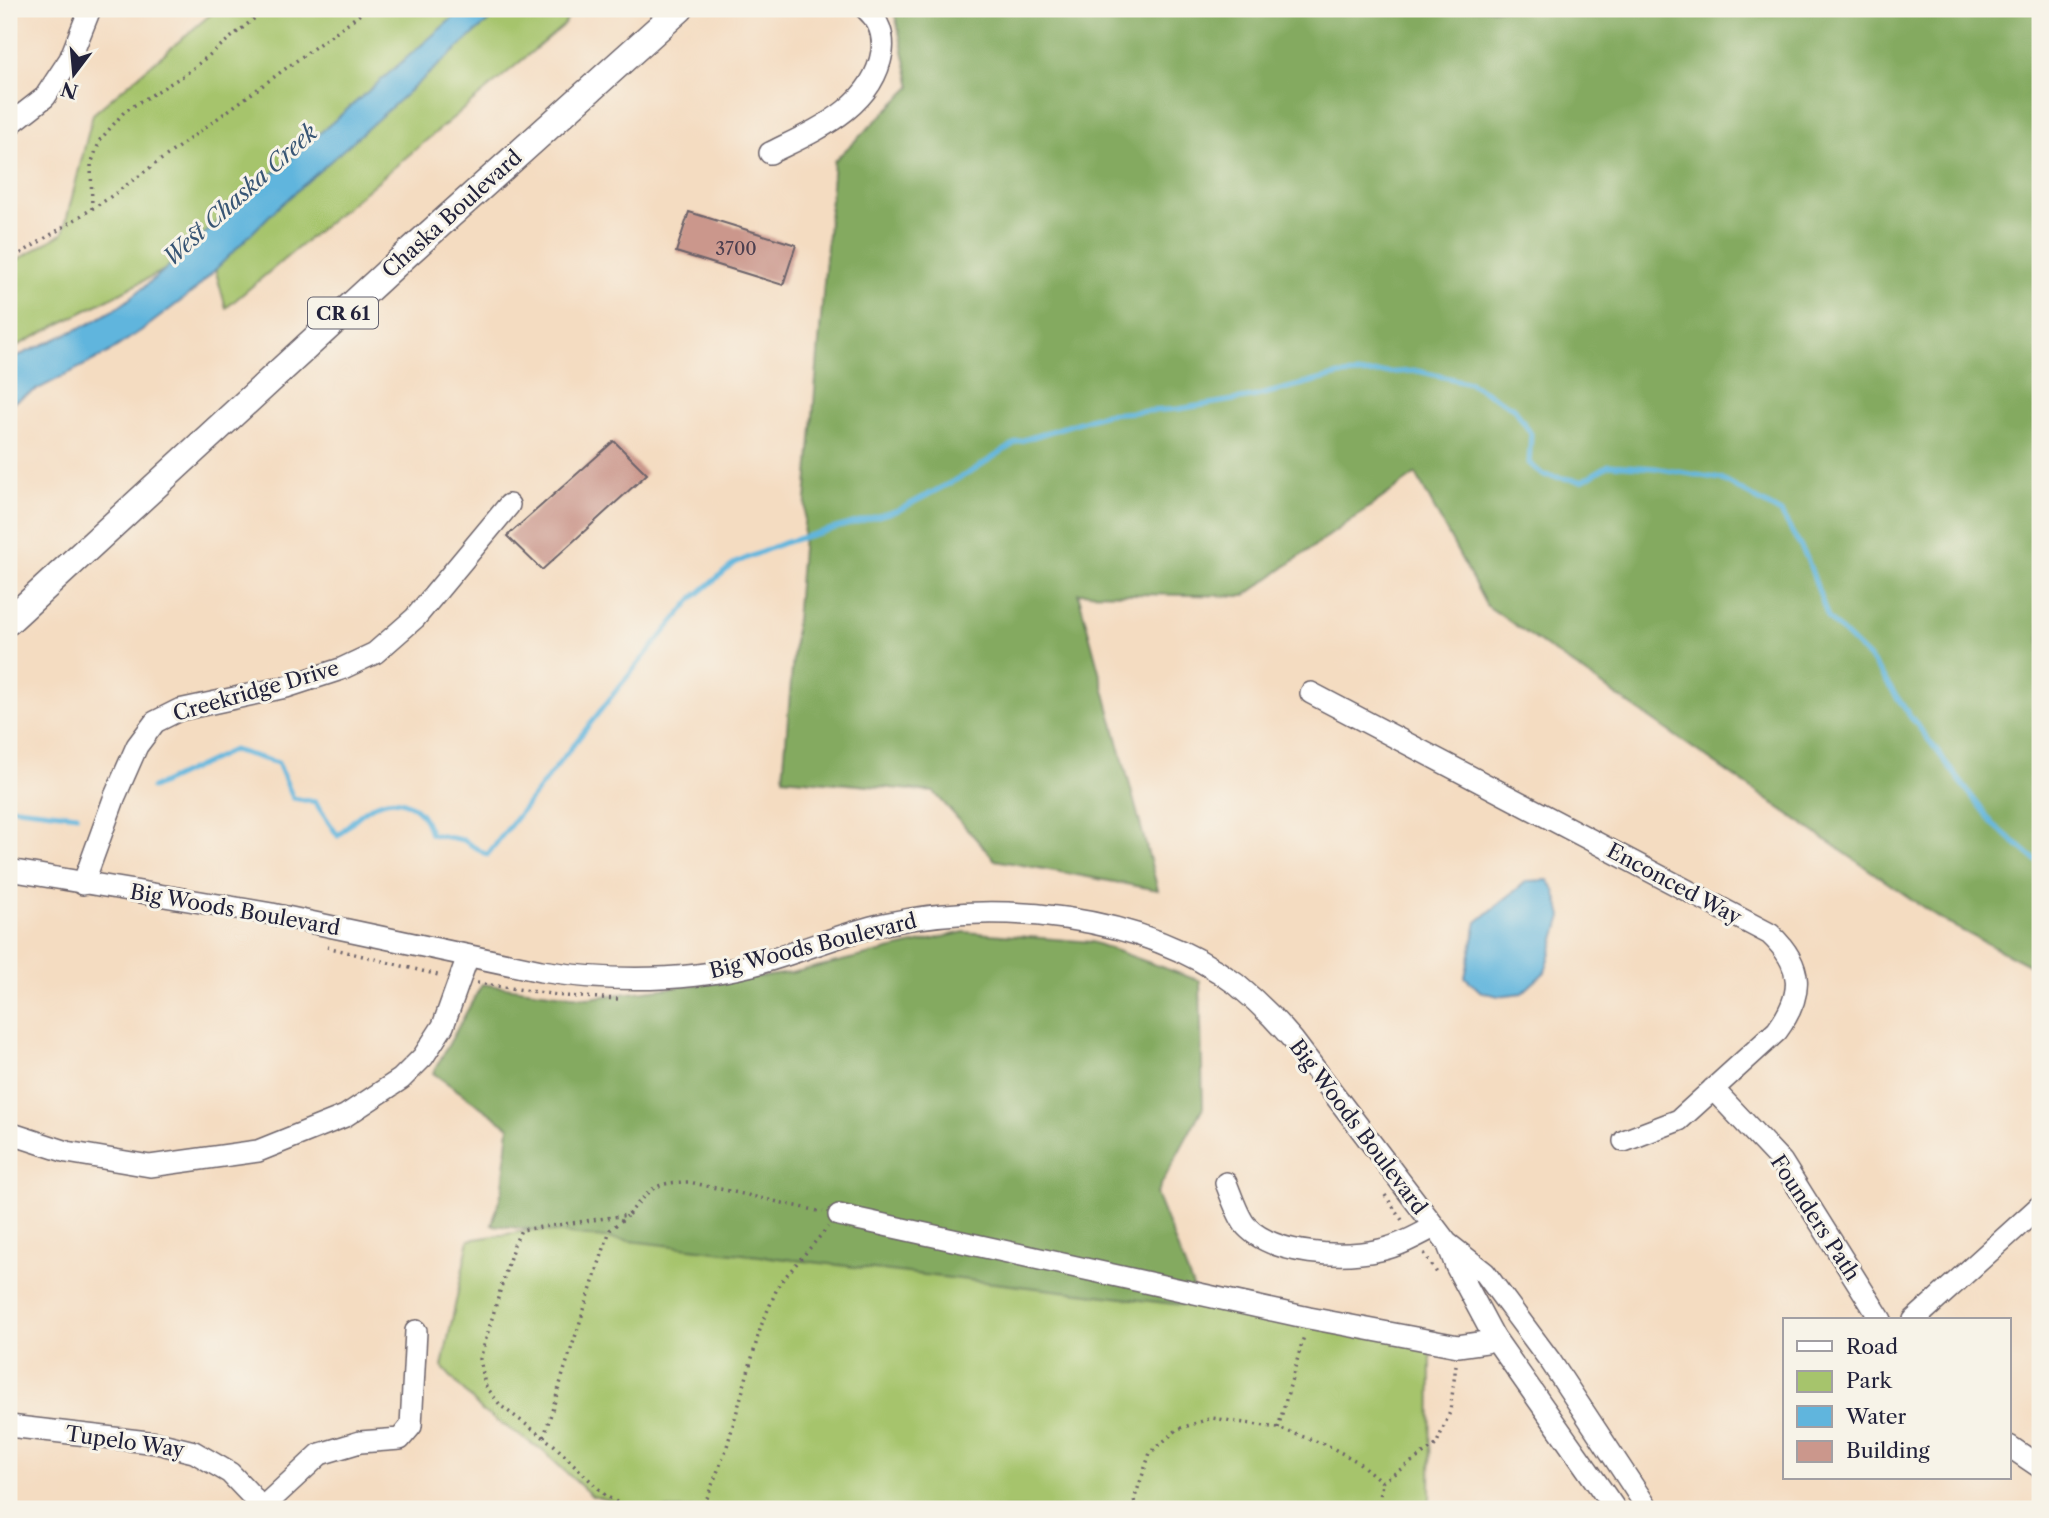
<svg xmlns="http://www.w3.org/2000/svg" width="2049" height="1518" font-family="'Libre Caslon Text',serif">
  <rect width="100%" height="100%" fill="#f7f3e8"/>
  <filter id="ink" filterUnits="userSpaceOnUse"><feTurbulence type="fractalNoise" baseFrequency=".0143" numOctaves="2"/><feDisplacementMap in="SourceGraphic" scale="14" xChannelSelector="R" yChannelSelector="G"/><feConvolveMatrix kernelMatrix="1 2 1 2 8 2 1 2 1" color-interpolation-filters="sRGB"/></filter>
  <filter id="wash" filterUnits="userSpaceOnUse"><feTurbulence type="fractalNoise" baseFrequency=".00686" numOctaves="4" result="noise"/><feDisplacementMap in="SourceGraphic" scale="28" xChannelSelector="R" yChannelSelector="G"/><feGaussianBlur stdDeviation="1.57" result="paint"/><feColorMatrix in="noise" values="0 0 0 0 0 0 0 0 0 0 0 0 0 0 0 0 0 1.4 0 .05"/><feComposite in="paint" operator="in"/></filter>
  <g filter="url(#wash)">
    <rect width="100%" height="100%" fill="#f4dcc1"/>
    <g fill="#a6c46c" stroke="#647354" stroke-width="2">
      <path d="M217 9H573L564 25 226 308 209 247 9 350V265L63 233 93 114Z"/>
      <path d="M628 1215 1431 1344 1430 1509H643L592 1496 543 1451 482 1411 442 1367 469 1240Z"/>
    </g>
    <g fill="#84aa60" stroke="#53664e" stroke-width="2">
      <path d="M894 9H2040V971L1943 921 1486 605 1416 474 1244 596 1078 593 1158 890 995 860 934 792 783 778 834 161 911 87Z"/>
      <path d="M964 932 1092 942 1200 981 1203 1107 1156 1194 1201 1307 492 1225 503 1187 509 1127 433 1073 482 984 588 998 791 973Z"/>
    </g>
    <g fill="#60b5dd" stroke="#416c8c" stroke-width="2">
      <path d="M463 9H502L273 212 194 291 145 328 106 354 9 404V360L89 324 123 304 160 274 230 211Z"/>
      <path d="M1548 880 1555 890 1562 916 1545 972 1522 993 1498 996 1480 991 1465 977 1477 922 1527 881Z"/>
    </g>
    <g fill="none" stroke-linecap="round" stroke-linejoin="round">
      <g stroke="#60b5dd" stroke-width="5">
        <path d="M152 788 233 750 278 763 293 798 315 802 338 836C359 813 392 782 421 814 425 819 428 828 431 834L463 840 487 855 619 687 693 598 735 563 783 543 899 510 967 474 1017 442 1105 414 1179 409 1252 397 1339 375 1418 371 1470 383 1515 409 1531 434 1529 463 1543 475 1582 481 1609 465 1655 468 1721 479 1781 513 1807 558 1828 618 1871 660 1908 713 1993 824 2040 864"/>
        <path d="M9 807 77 815"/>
      </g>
    </g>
    <g id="blocks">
      <g fill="#cb978c">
        <path d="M689 212 796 245 783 285 676 252Z"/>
        <path d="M614 441 647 474 542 570 507 536Z"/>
      </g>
    </g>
  </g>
  <g filter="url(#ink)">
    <use href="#blocks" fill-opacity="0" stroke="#6c636a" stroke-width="2"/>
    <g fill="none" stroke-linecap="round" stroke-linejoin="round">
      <g stroke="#6c636a" stroke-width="24">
        <g id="minor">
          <path d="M9 125 45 97 70 59 90 9"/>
          <path d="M770 153C814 131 873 108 882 52 884 36 879 20 866 9"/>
          <path d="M1311 693 1770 934C1804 966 1804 994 1777 1031L1679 1120 1624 1141"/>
          <path d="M9 870 272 914 541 971C612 982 683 982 752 965 797 954 839 934 884 924 998 900 1141 913 1236 984 1257 1001 1276 1020 1293 1040L1447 1243 1485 1273 1551 1362 1648 1509"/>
          <path d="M83 884 115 796 137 746 155 722 179 710 286 687 341 669 375 653 415 618 509 505"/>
          <path d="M1713 1089 1782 1162 1881 1320"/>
          <path d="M9 1133 67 1152 150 1166 258 1151 345 1116 401 1079 423 1057 443 1026 468 956"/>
          <path d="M1226 1183C1231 1195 1238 1217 1246 1226 1274 1256 1343 1258 1380 1250 1399 1246 1417 1236 1434 1227"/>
          <path d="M839 1215 1309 1318 1458 1346 1486 1342 1494 1337"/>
          <path d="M1448 1245 1456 1266 1494 1337 1615 1509"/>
          <path d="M1914 1320 2040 1206"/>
          <path d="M9 1426 157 1443 194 1452 230 1473 250 1494 261 1509"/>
          <path d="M2009 1446 2040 1467"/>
          <path d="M261 1509 320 1454 360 1442 400 1439 411 1426 416 1331"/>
        </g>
      </g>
      <g stroke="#6c636a" stroke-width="29">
        <path id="major" d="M9 621 407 254 680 9"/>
      </g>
      <g stroke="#6c636a" stroke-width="3.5" stroke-dasharray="2 5" stroke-linecap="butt">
        <path d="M92 209 91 164 100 140 125 111 186 74 266 9"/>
        <path d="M9 261 106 200 367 9"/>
        <path d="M327 947 442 976"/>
        <path d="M477 983 564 996 618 999"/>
        <path d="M1385 1195 1404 1223"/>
        <path d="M1424 1253 1437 1273"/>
        <path d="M1278 1428 1304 1336"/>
        <path d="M544 1437 564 1371 610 1230 627 1216"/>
        <path d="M1382 1482 1436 1445 1450 1412 1456 1365"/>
        <path d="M629 1509 606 1496 554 1445 501 1406 485 1385 480 1359 513 1247 521 1230 628 1215C650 1189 653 1182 689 1182L823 1212"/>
        <path d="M698 1509 707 1498 726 1450 761 1326 779 1284 828 1227"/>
        <path d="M1136 1509 1134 1500 1150 1453 1178 1429 1212 1418 1278 1428 1327 1445 1358 1462 1382 1482"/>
        <path d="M1379 1509 1382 1482"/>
      </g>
      <use href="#minor" stroke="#fff" stroke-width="21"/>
      <use href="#major" stroke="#fff" stroke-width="26"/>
    </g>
  </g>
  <g text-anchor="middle" stroke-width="6" stroke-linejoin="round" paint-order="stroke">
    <g font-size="18" fill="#4c3f4f">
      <text x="736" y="255">3700</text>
    </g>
    <rect fill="#f7f3e8" stroke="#62616f" stroke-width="2" x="308" y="297.5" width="70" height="31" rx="5"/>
    <g font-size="19" font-weight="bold" fill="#22223b">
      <text x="343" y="320">CR 61</text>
    </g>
    <g font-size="21" fill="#22223b" stroke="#f7f3e8">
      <text transform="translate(452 214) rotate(-42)" y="7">Chaska Boulevard</text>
      <text transform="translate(256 691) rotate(-16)" y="7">Creekridge Drive</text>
      <text transform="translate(1674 884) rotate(28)" y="7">Enconced Way</text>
      <text transform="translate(235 910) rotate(10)" y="7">Big Woods Boulevard</text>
      <text transform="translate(813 946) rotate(-14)" y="7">Big Woods Boulevard</text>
      <text transform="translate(1358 1127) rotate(53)" y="7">Big Woods Boulevard</text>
      <text transform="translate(1815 1218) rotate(57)" y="7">Founders Path</text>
      <text transform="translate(125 1442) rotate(8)" y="7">Tupelo Way</text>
    </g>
    <g font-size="23" font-style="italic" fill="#385574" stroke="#f7f3e8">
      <text transform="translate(240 195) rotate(-42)" y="8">West Chaska Creek</text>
    </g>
  </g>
  <rect width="2049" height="1518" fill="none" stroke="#f7f3e8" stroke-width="35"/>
  <rect x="1783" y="1318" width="228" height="161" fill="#f7f3e8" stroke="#a29fa3" stroke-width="2"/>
  <rect x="1797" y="1341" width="35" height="10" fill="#ffffff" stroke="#a29fa3" stroke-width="2"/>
  <text x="1846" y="1354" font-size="21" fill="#22223b">Road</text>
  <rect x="1797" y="1371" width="35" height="21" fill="#a6c46c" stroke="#a29fa3" stroke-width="2"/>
  <text x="1846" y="1388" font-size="21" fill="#22223b">Park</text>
  <rect x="1797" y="1406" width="35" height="21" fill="#60b5dd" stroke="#a29fa3" stroke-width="2"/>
  <text x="1846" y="1424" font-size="21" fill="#22223b">Water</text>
  <rect x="1797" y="1441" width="35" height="21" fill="#cb978c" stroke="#a29fa3" stroke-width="2"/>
  <text x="1846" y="1458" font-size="21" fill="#22223b">Building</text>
  <g transform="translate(74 74) rotate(196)" stroke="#f7f3e8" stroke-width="5" paint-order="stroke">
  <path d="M0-5L12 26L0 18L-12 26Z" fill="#22223b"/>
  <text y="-10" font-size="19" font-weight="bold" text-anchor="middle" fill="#22223b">N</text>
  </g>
</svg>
